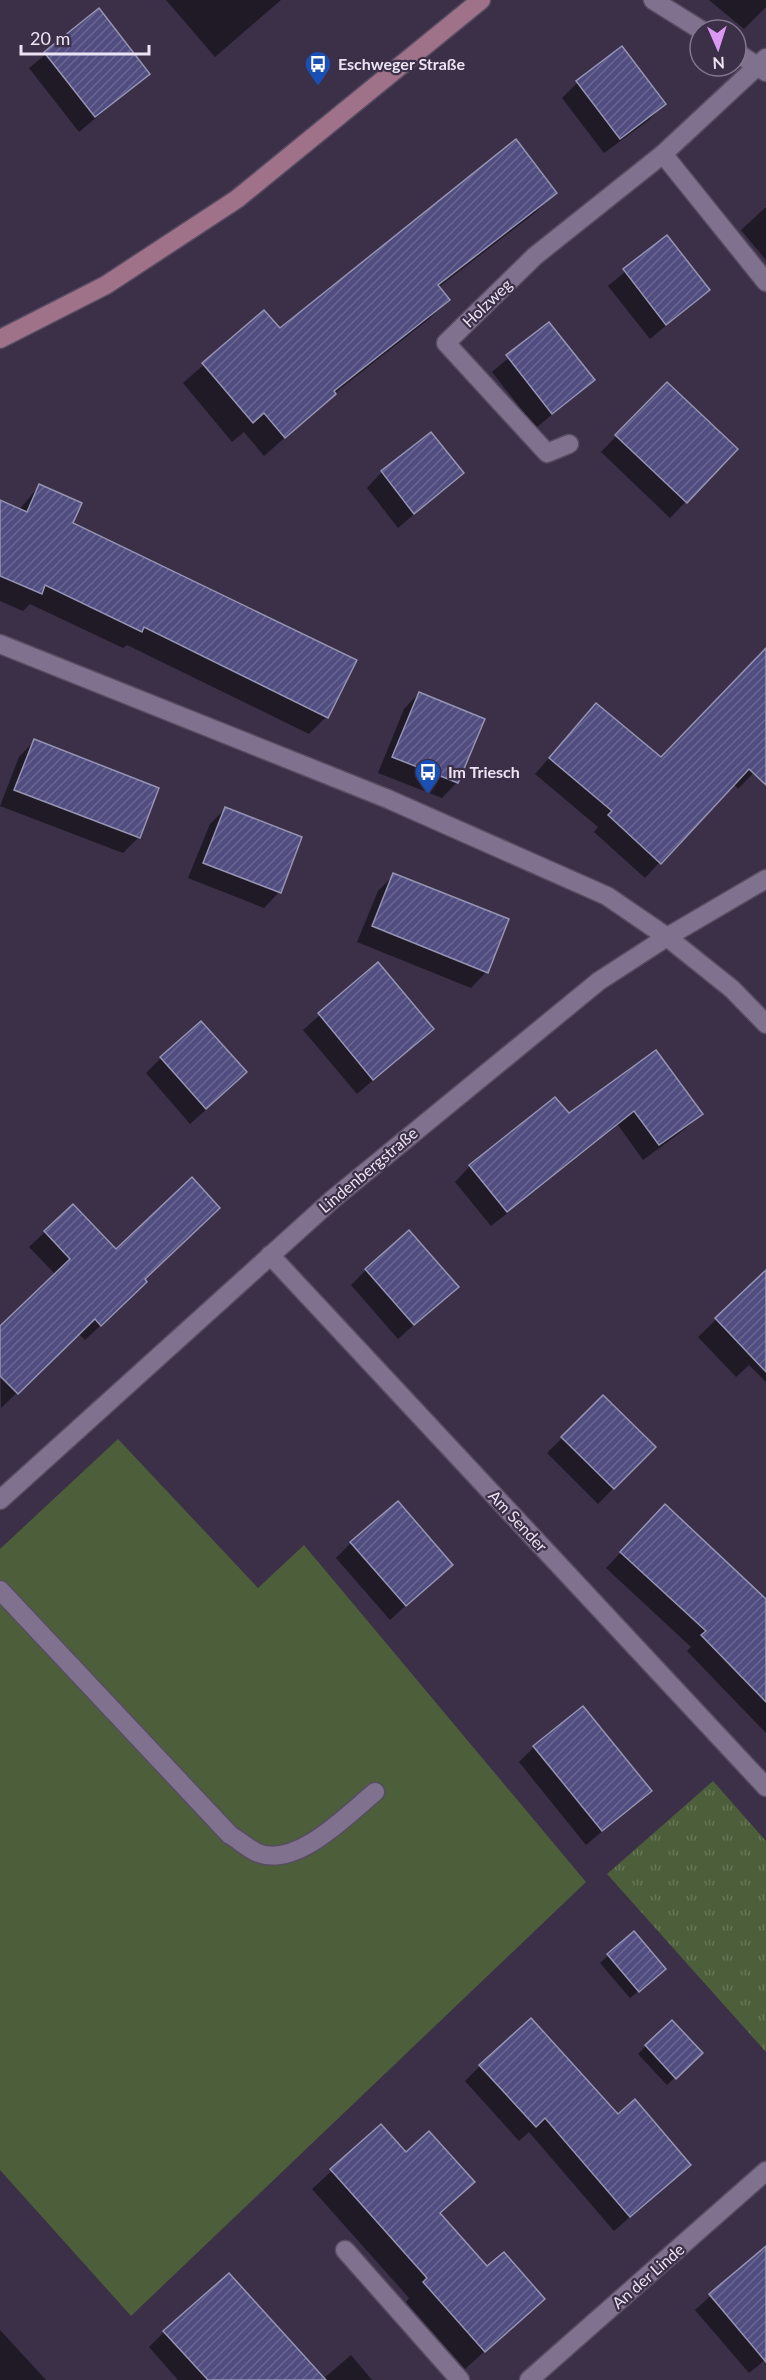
<svg xmlns="http://www.w3.org/2000/svg" width="766" height="2380" font-family="Lato,sans-serif">
  <defs>
    <pattern id="park-tufts" width="24" height="20" patternUnits="userSpaceOnUse" patternTransform="scale(1.5)"><rect width="24" height="20" fill="#4c5f3a"/><path d="M3 7l-1-3M5 7V3M7 7l1-3M15 17l-1-3M17 17v-4M19 17l1-3" fill="none" stroke="#667657"/></pattern>
    <pattern id="building-hatch" width="6" height="6" patternUnits="userSpaceOnUse" patternTransform="scale(1.5)"><rect width="6" height="6" fill="#514d80"/><path d="M-1 1l2-2M0 6l6-6M5 7l2-2" fill="none" stroke="#6a6692"/></pattern>
  </defs>
  <rect width="100%" height="100%" fill="#3c2f48"/>
  <path fill="#4c5f3a" d="M118 1439 258 1588 304 1545 586 1882 131 2316 0 2170V1549Z"/>
  <path fill="url(#park-tufts)" d="M713 1781 766 1841V2052L607 1874Z"/>
  <g fill="#0007">
    <path d="M166 0H281L215 57Z"/>
    <path d="M709 0H766V7L744 29Z"/>
    <path d="M99 11 148 74 79 132 29 68Z"/>
    <path d="M577 83 664 104 649 120 604 153 562 98Z"/>
    <path d="M555 192 536 212 439 287 448 300 429 319 335 393 264 456 244 432 232 442 183 383 264 312 280 330Z"/>
    <path d="M766 207V260L741 230Z"/>
    <path d="M667 237 708 290 650 339 608 286Z"/>
    <path d="M549 324 593 380 536 428 492 372Z"/>
    <path d="M652 399 736 449 670 518 601 452Z"/>
    <path d="M382 472 462 473 398 528 367 488Z"/>
    <path d="M39 486 71 523 326 717 309 734 127 645 123 648 30 604 23 611 0 601V502L19 510Z"/>
    <path d="M766 651V760L738 789 733 783 645 878 594 832 598 827 535 774 596 705 660 759Z"/>
    <path d="M419 693 457 782 442 798 378 773 404 709Z"/>
    <path d="M34 741 157 789 138 838 123 853 0 806 19 757Z"/>
    <path d="M225 809 279 892 264 908 188 878 210 824Z"/>
    <path d="M394 875 486 972 471 988 357 942 378 891Z"/>
    <path d="M378 964 432 1029 357 1094 303 1030Z"/>
    <path d="M655 1052 701 1114 685 1129 643 1160 618 1125 491 1226 455 1182 470 1166 569 1115Z"/>
    <path d="M161 1058 230 1088 190 1124 146 1073Z"/>
    <path d="M45 1232 116 1251 143 1280 130 1297 85 1340 78 1333 1 1408 0 1328 56 1275 29 1247Z"/>
    <path d="M366 1270 456 1287 398 1339 351 1285Z"/>
    <path d="M766 1272V1382L749 1365 736 1377 698 1337Z"/>
    <path d="M603 1397 654 1447 598 1504 547 1453Z"/>
    <path d="M650 1522 752 1588 754 1586 766 1599V1733L687 1651 691 1647 606 1568Z"/>
    <path d="M351 1543 451 1564 390 1620 336 1558Z"/>
    <path d="M534 1747 650 1791 586 1845 519 1762Z"/>
    <path d="M633 1933 656 1977 630 1998 600 1963Z"/>
    <path d="M646 2046 701 2053 667 2085 638 2054Z"/>
    <path d="M480 2066 617 2116 689 2165 614 2231 529 2132 519 2141 465 2081Z"/>
    <path d="M381 2126 406 2154 439 2214 487 2268 543 2299 465 2369 406 2302 409 2298 312 2189Z"/>
    <path d="M766 2246V2359L749 2373 695 2310Z"/>
    <path d="M0 2330 46 2380H0Z"/>
    <path d="M164 2332 323 2379 351 2355 372 2380H178L149 2347Z"/>
  </g>
  <g fill="url(#building-hatch)" stroke="#9594b3" stroke-width="1.5">
    <path d="M99 8 150 74 95 117 44 52Z"/>
    <path d="M622 46 666 104 620 139 576 81Z"/>
    <path d="M516 139 557 193 438 285 450 300 334 391 336 394 285 438 264 413 253 423 202 363 264 310 280 328Z"/>
    <path d="M667 235 710 290 666 325 623 269Z"/>
    <path d="M549 322 595 380 552 414 506 355Z"/>
    <path d="M667 382 738 449 687 503 615 435Z"/>
    <path d="M431 432 464 473 414 514 381 471Z"/>
    <path d="M39 484 82 503 73 523 357 660 328 718 144 627 142 632 45 585 42 594 0 576V500L27 512Z"/>
    <path d="M766 648V785L749 769 661 864 608 815 612 811 549 758 596 703 661 757Z"/>
    <path d="M419 692 485 719 458 783 392 757Z"/>
    <path d="M34 739 159 788 140 838 14 790Z"/>
    <path d="M225 807 302 837 281 893 203 863Z"/>
    <path d="M393 873 509 919 488 973 372 926Z"/>
    <path d="M378 962 434 1029 373 1080 318 1013Z"/>
    <path d="M201 1021 247 1072 206 1109 160 1057Z"/>
    <path d="M656 1050 703 1114 659 1145 634 1111 507 1212 469 1165 555 1097 569 1113Z"/>
    <path d="M192 1177 220 1208 145 1279 147 1282 101 1326 95 1319 18 1394 0 1376V1326L70 1259 44 1231 73 1204 116 1249Z"/>
    <path d="M409 1230 459 1287 414 1325 365 1269Z"/>
    <path d="M766 1270V1372L715 1318Z"/>
    <path d="M603 1395 656 1447 614 1489 561 1437Z"/>
    <path d="M398 1501 453 1565 406 1606 350 1542Z"/>
    <path d="M665 1504 766 1599V1702L701 1635 706 1631 620 1552Z"/>
    <path d="M583 1706 652 1791 602 1831 533 1746Z"/>
    <path d="M634 1931 666 1969 639 1992 607 1954Z"/>
    <path d="M531 2018 618 2114 635 2099 691 2165 630 2217 545 2118 536 2127 479 2065Z"/>
    <path d="M672 2020 703 2053 676 2079 645 2045Z"/>
    <path d="M381 2124 406 2152 429 2131 475 2182 440 2213 487 2266 504 2252 545 2299 485 2352 423 2282 427 2278 330 2169Z"/>
    <path d="M766 2246V2362L709 2294Z"/>
    <path d="M229 2273 326 2380H208L163 2331Z"/>
  </g>
  <g fill="none" stroke-linecap="round" stroke-linejoin="round">
    <g stroke="#574c61" stroke-width="21">
      <path id="lane" d="M0 1590 230 1835C239 1840 248 1849 258 1853 297 1868 347 1815 375 1792"/>
    </g>
    <g stroke="#574c61" stroke-width="21">
      <g id="street">
        <path d="M653 0 701 30"/>
        <path d="M736 52 766 72"/>
        <path d="M663 154 766 282"/>
        <path d="M569 444 547 453 446 343 535 256 663 154 766 58"/>
        <path d="M0 644 388 799 607 896 667 937 732 989 766 1024"/>
        <path d="M270 1255 766 1787"/>
        <path d="M0 1500 333 1199 599 981 667 937 766 879"/>
        <path d="M345 2250 460 2380"/>
        <path d="M529 2380 766 2171"/>
      </g>
    </g>
    <g stroke="#574c61" stroke-width="21">
      <path id="secondary" d="M0 339 106 285 237 199 481 0"/>
    </g>
    <use href="#lane" stroke="#80728e" stroke-width="18"/>
    <use href="#street" stroke="#80728e" stroke-width="18"/>
    <use href="#secondary" stroke="#9f728a" stroke-width="18"/>
  </g>
  <defs>
    <g id="bus-pin" transform="scale(1.35)"><path d="M0 17L-7.5 6A9.5 9.5 0 1 1 7.5 6Z" fill="#1a4fb4" stroke="#3c2f48"/><path d="M-5-6H5V4H4V6H2V4H-2V6H-4V4H-5ZM-3.5-4V0h7V-4ZM-3.5 1.2v1.5H-2V1.2ZM2 1.2v1.5H3.5V1.2Z" fill="#fff"/></g>
  </defs>
  <g fill-rule="evenodd">
    <use href="#bus-pin" x="318" y="64"/>
    <use href="#bus-pin" x="428" y="772"/>
  </g>
  <g text-anchor="middle" stroke-width="4.5" stroke-linejoin="round" paint-order="stroke">
    <g font-size="16" font-weight="bold" fill="#ebe3f3" stroke="#3c2f48" text-anchor="start">
      <text x="338" y="70">Eschweger Straße</text>
      <text x="448" y="778">Im Triesch</text>
    </g>
    <g font-size="16" fill="#ebe3f3" stroke="#3c2f48">
      <text transform="translate(487 303) rotate(-44)" y="6">Holzweg</text>
      <text transform="translate(368 1170) rotate(-40)" y="6">Lindenbergstraße</text>
      <text transform="translate(518 1521) rotate(47)" y="6">Am Sender</text>
      <text transform="translate(648 2276) rotate(-41)" y="6">An der Linde</text>
    </g>
  </g>
  <g transform="translate(718 48) rotate(177)"><circle r="28" fill="#3c2f48" stroke="#82778c" stroke-width="1.5"/>
  <path d="M0-4.5L10 22L0 15L-10 22Z" fill="#dc99f4"/>
  <text y="-9" font-size="16" font-weight="bold" text-anchor="middle" fill="#ebe3f3">N</text>
  </g>
  <path d="M21 45v9h128v-9" fill="none" stroke="#ebe3f3" stroke-width="3"/>
  <text x="30" y="45" font-size="18" fill="#ebe3f3" stroke="#3c2f48" stroke-width="4.5" paint-order="stroke">20 m</text>
</svg>
